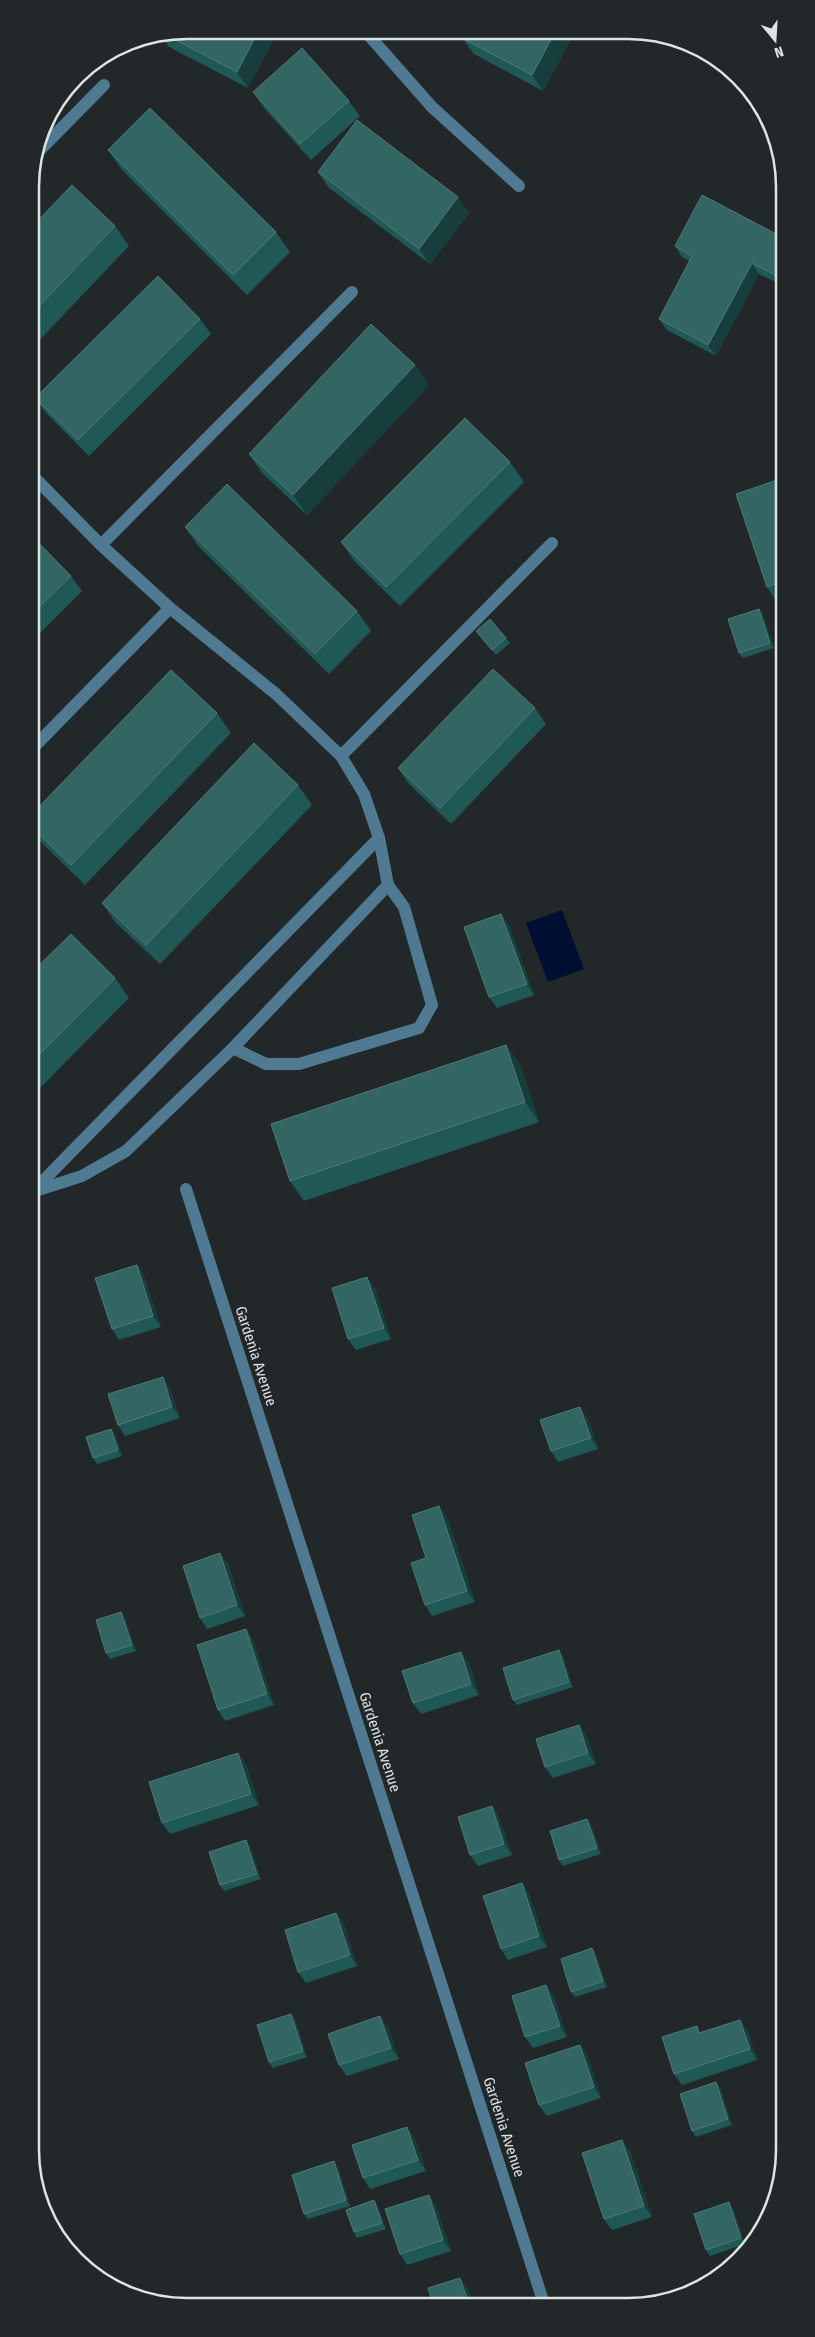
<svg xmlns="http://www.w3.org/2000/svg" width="815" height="2337" font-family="'Fira Sans Condensed',sans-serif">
  <rect width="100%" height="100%" fill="#222729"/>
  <path fill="#000f31" d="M562 910 584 969 548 982 526 923Z"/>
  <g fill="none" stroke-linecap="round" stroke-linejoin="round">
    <g stroke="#4f7a92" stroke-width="12">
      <path d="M365 31 432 107 519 186"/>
      <path d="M36 154 104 85"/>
      <path d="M31 474 101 545 170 608 276 694 341 756 364 794 379 838 388 885 233 1048 126 1151 82 1176 32 1192"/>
      <path d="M101 545 352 292"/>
      <path d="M31 750 170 608"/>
      <path d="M341 756 552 543"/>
      <path d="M233 1048 266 1064H299L419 1028 432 1005 404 907 388 885"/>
      <path d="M186 1189 544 2304"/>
      <path d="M34 1190 379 838"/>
    </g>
  </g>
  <g fill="#1f5854">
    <path d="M186 30 278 31 248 88 169 47 161 35Z"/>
    <path d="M466 32H572L574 34 543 91 474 54 462 38Z"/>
    <path d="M253 92 349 101 360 116 311 160 264 108Z"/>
    <path d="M108 150 276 232 290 252 247 295 122 170Z"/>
    <path d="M318 172 469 213 430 264 329 188Z"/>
    <path d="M115 226 129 246 31 349 30 229Z"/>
    <path d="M782 237V285L759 274 716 356 667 330 659 319 690 261 682 257 675 246Z"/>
    <path d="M200 319 211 334 89 456 46 413 35 398Z"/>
    <path d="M429 385 307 515 263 474 249 454Z"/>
    <path d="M510 462 524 482 400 606 355 562 341 542Z"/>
    <path d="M782 488 783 595 774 598 767 587Z"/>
    <path d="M185 527 357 611 371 631 329 674 199 547Z"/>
    <path d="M31 535 71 576 82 591 31 642Z"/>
    <path d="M759 609 763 614 774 648 743 658 739 653Z"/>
    <path d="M476 631 506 638 510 643 496 655Z"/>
    <path d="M535 708 546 724 451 824 409 784 398 768Z"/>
    <path d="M217 713 231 733 85 885 40 841 31 829V815Z"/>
    <path d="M298 785 312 805 160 964 116 923 102 903Z"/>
    <path d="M501 914 509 925 534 995 497 1008 489 997Z"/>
    <path d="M31 916 41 929 31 938Z"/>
    <path d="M31 973 115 978 129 998 32 1096Z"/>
    <path d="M506 1045 520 1065 539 1122 304 1201 290 1181Z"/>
    <path d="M137 1265 144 1276 161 1327 119 1340 112 1329Z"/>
    <path d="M375 1288 391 1339 356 1350 348 1339Z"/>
    <path d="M170 1388 180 1418 125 1436 118 1425Z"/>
    <path d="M588 1418 598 1449 558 1462 551 1451Z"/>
    <path d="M111 1429 115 1434 122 1456 97 1464 93 1458Z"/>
    <path d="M447 1517 475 1602 432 1616 425 1605 426 1558Z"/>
    <path d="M220 1553 228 1564 245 1616 207 1629 200 1618Z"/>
    <path d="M125 1618 136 1651 110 1659 106 1653Z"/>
    <path d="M246 1629 253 1640 274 1705 225 1721 218 1710Z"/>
    <path d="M563 1656 573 1687 517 1705 513 1700Z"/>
    <path d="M469 1663 479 1695 421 1714 413 1703Z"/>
    <path d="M587 1736 596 1764 553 1778 545 1767Z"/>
    <path d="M246 1764 259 1805 170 1834 162 1823Z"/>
    <path d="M492 1806 499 1817 512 1855 478 1866 470 1855Z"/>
    <path d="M591 1824 601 1854 563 1866 559 1860Z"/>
    <path d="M250 1845 261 1879 224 1891 220 1885Z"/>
    <path d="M522 1883 529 1894 547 1947 508 1960 501 1949Z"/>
    <path d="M336 1913 344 1924 357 1966 306 1983 298 1972Z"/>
    <path d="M596 1954 607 1987 575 1997 571 1992Z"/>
    <path d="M554 1996 567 2037 533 2048 525 2037Z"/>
    <path d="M291 2014 295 2019 307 2057 273 2068 269 2062Z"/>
    <path d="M740 2020 748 2031 757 2060 682 2085 674 2074 701 2032Z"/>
    <path d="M388 2027 399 2059 347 2076 339 2065Z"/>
    <path d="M588 2056 601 2098 547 2116 539 2105Z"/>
    <path d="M716 2082 720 2087 732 2125 696 2137 692 2131Z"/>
    <path d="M415 2138 426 2171 370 2189 363 2178Z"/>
    <path d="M630 2151 652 2217 612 2230 604 2219Z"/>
    <path d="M338 2167 350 2206 308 2219 304 2214Z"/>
    <path d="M429 2195 436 2206 451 2251 407 2265 400 2254Z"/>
    <path d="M374 2200 378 2206 386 2229 357 2238 354 2232Z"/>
    <path d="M733 2208 745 2244 710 2256 706 2250Z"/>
  </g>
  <g fill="#173e3c">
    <path d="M259 30 278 31 248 88 237 72Z"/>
    <path d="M555 32H572L574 34 543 91 532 75Z"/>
    <path d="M458 197 469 213 430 264 419 249Z"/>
    <path d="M782 261V285L775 275Z"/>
    <path d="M752 263 759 274 716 356 708 345Z"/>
    <path d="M415 365 429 385 307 515 293 495Z"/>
    <path d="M777 480 782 488V496Z"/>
    <path d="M759 609 763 614 774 648 770 643Z"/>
    <path d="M501 914 509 925 534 995 527 984Z"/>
    <path d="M506 1045 520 1065 539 1122 525 1102Z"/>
    <path d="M137 1265 144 1276 161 1327 153 1316Z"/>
    <path d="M367 1277 375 1288 391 1339 384 1328Z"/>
    <path d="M163 1377 170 1388 180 1418 172 1407Z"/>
    <path d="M580 1407 588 1418 598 1449 591 1438Z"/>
    <path d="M111 1429 115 1434 122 1456 118 1450Z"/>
    <path d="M439 1506 447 1517 475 1602 467 1591Z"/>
    <path d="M220 1553 228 1564 245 1616 237 1605Z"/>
    <path d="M121 1612 125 1618 136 1651 132 1645Z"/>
    <path d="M246 1629 253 1640 274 1705 267 1694Z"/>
    <path d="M559 1650 563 1656 573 1687 569 1682Z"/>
    <path d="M461 1652 469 1663 479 1695 471 1684Z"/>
    <path d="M579 1725 587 1736 596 1764 588 1753Z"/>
    <path d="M238 1753 246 1764 259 1805 251 1794Z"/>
    <path d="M492 1806 499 1817 512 1855 504 1844Z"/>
    <path d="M587 1819 591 1824 601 1854 597 1848Z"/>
    <path d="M246 1840 250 1845 261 1879 257 1874Z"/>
    <path d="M522 1883 529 1894 547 1947 539 1936Z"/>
    <path d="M336 1913 344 1924 357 1966 350 1955Z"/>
    <path d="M592 1948 596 1954 607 1987 603 1981Z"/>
    <path d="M546 1985 554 1996 567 2037 560 2026Z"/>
    <path d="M291 2014 295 2019 307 2057 303 2051Z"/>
    <path d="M380 2016 388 2027 399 2059 391 2048Z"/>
    <path d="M740 2020 748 2031 757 2060 750 2049Z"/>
    <path d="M580 2045 588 2056 601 2098 594 2087Z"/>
    <path d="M716 2082 720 2087 732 2125 728 2119Z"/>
    <path d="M407 2127 415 2138 426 2171 418 2160Z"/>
    <path d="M622 2140 630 2151 652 2217 644 2206Z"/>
    <path d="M334 2161 338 2167 350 2206 346 2200Z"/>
    <path d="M429 2195 436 2206 451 2251 443 2240Z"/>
    <path d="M374 2200 378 2206 386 2229 382 2223Z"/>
    <path d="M729 2202 733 2208 745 2244 741 2238Z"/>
    <path d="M460 2278 468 2288 473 2304H469Z"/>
  </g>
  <g fill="#336663" stroke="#4e7a78">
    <path d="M186 30H259L237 72 164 34Z"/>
    <path d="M466 32H555L532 75 462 38Z"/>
    <path d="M302 48 349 101 300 144 253 92Z"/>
    <path d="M150 108 276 232 233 275 108 150Z"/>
    <path d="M357 120 458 197 419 249 318 172Z"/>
    <path d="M72 185 115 226 31 315 30 229Z"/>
    <path d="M702 195 782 237V261L775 275 752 263 708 345 659 319 692 256 675 246Z"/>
    <path d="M158 276 200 319 78 440 35 398Z"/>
    <path d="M371 324 415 365 293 495 249 454Z"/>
    <path d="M465 418 510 462 386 587 341 542Z"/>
    <path d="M777 480 782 496 783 581 767 587 736 494Z"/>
    <path d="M227 484 357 611 315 654 185 527Z"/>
    <path d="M31 535 71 576 31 615Z"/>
    <path d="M759 609 770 643 739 653 728 619Z"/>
    <path d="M490 619 506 638 492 650 476 631Z"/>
    <path d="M783 623V633L780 624Z"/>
    <path d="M493 669 535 708 440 808 398 768Z"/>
    <path d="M171 670 217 713 71 865 31 826V815Z"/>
    <path d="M254 743 298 785 146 945 102 903Z"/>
    <path d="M501 914 527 984 489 997 464 927Z"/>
    <path d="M71 934 115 978 32 1062 31 973Z"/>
    <path d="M506 1045 525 1102 290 1181 271 1124Z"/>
    <path d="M137 1265 153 1316 112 1329 95 1278Z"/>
    <path d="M367 1277 384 1328 348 1339 332 1288Z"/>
    <path d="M163 1377 172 1407 118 1425 108 1394Z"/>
    <path d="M580 1407 591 1438 551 1451 540 1420Z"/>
    <path d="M111 1429 118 1450 93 1458 86 1437Z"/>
    <path d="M439 1506 467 1591 425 1605 411 1563 426 1558 412 1515Z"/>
    <path d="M220 1553 237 1605 200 1618 183 1566Z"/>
    <path d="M121 1612 132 1645 106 1653 96 1620Z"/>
    <path d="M246 1629 267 1694 218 1710 197 1645Z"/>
    <path d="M559 1650 569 1682 513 1700 503 1668Z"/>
    <path d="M461 1652 471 1684 413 1703 402 1671Z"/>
    <path d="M579 1725 588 1753 545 1767 536 1739Z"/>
    <path d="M238 1753 251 1794 162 1823 149 1782Z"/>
    <path d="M492 1806 504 1844 470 1855 458 1817Z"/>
    <path d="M587 1819 597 1848 559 1860 550 1831Z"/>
    <path d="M246 1840 257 1874 220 1885 209 1852Z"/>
    <path d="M522 1883 539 1936 501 1949 483 1896Z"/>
    <path d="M336 1913 350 1955 298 1972 285 1930Z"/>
    <path d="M592 1948 603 1981 571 1992 561 1959Z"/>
    <path d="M546 1985 560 2026 525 2037 512 1996Z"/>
    <path d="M291 2014 303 2051 269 2062 257 2025Z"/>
    <path d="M380 2016 391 2048 339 2065 328 2034Z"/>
    <path d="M740 2020 750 2049 674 2074 662 2037 697 2026 699 2033Z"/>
    <path d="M580 2045 594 2087 539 2105 525 2063Z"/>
    <path d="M716 2082 728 2119 692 2131 680 2094Z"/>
    <path d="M407 2127 418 2160 363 2178 352 2145Z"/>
    <path d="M622 2140 644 2206 604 2219 582 2153Z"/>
    <path d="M334 2161 346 2200 304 2214 292 2175Z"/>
    <path d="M429 2195 443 2240 400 2254 385 2209Z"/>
    <path d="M374 2200 382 2223 354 2232 346 2210Z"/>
    <path d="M729 2202 741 2238 706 2250 694 2214Z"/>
    <path d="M460 2278 469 2304H433L428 2288Z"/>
  </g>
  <g text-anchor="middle" stroke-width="4" stroke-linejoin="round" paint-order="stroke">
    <g font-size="15" fill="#e0e3e4" stroke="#222729">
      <text transform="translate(256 1356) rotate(72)" y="5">Gardenia Avenue</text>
      <text transform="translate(380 1742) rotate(72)" y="5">Gardenia Avenue</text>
      <text transform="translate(504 2127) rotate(72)" y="5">Gardenia Avenue</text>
    </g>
  </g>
  <path d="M0 0H815V2337H0ZM187 39H628A148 148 0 0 1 776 187V2150A148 148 0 0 1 628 2298H187A148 148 0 0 1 39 2150V187A148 148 0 0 1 187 39Z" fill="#222729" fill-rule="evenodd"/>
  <path fill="none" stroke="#e0e3e4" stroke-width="2.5" d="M187 39H628A148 148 0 0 1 776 187V2150A148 148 0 0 1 628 2298H187A148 148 0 0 1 39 2150V187A148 148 0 0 1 187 39Z"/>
  <g transform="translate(775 40) rotate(162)" stroke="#222729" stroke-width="4" paint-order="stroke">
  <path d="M0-4L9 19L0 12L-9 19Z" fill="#e0e3e4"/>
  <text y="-8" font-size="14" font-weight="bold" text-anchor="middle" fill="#e0e3e4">N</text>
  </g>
</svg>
